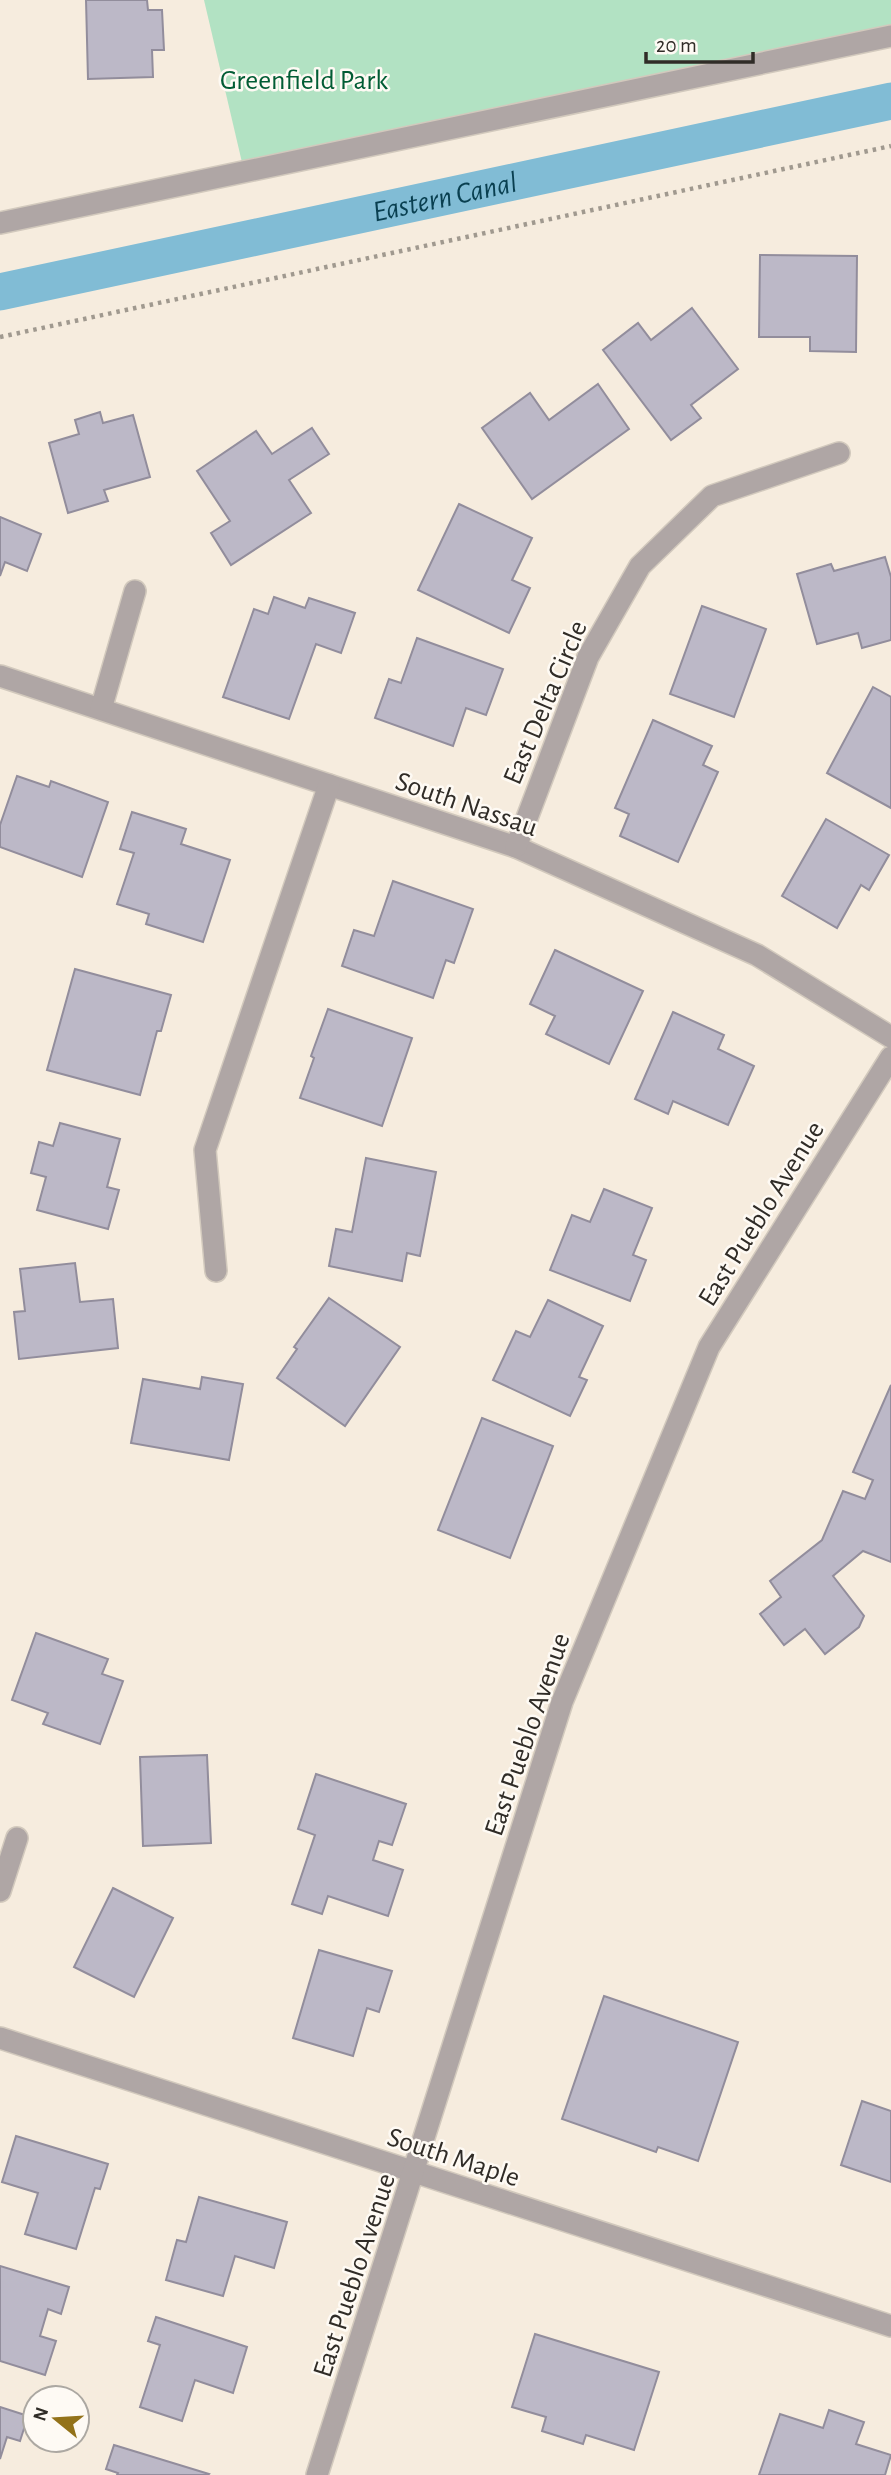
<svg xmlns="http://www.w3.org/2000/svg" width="891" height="2475" font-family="'Alegreya Sans',sans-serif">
  <rect width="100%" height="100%" fill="#f6ecde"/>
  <path fill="#b2e2c3" d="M204 0H891V39L244 171Z"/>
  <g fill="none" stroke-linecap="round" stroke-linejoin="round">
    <path stroke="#81bcd5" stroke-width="37" id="s1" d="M0 292 891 101"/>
  </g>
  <g fill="#bcb8c7" stroke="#928d9c" stroke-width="2">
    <path d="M86 0H147L148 10H162L164 50H152L153 77 88 79Z"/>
    <path d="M760 255 857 256 856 352 810 351V337H759Z"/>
    <path d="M692 308 738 369 691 405 701 418 671 440 603 350 638 323 651 340Z"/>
    <path d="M598 384 629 429 532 499 482 428 530 393 549 420Z"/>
    <path d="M100 412 103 423 133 415 150 477 104 490 108 501 68 513 49 443 79 434 75 420Z"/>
    <path d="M312 428 329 454 289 480 311 513 231 565 211 533 230 521 197 471 256 431 272 454Z"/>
    <path d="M459 504 532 538 512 580 530 588 509 633 418 590Z"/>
    <path d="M0 517 41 534 27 571 5 562 0 576Z"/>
    <path d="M885 557 891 577V640L862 648 858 633 817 644 797 574 831 564 834 571Z"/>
    <path d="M274 597 305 608 309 598 355 613 341 653 316 644 289 719 223 697 254 609 268 614Z"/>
    <path d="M702 606 766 629 734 717 670 694Z"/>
    <path d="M417 638 503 669 486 715 466 708 453 746 375 718 389 679 401 683Z"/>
    <path d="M873 687 891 697V808L827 773Z"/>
    <path d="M653 720 712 746 703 765 718 772 678 862 620 836 629 814 615 808Z"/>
    <path d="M17 776 49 787 51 781 108 802 82 877 0 847V825Z"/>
    <path d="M132 812 186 829 181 844 230 860 203 942 146 924 149 914 117 904 134 853 120 849Z"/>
    <path d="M826 819 889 855 869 890 861 885 837 928 782 896Z"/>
    <path d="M393 881 473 909 454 963 446 960 433 998 342 966 354 930 374 936Z"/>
    <path d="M555 950 643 991 609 1064 546 1034 555 1016 530 1004Z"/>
    <path d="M75 969 171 995 161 1031H157L140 1095 47 1070Z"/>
    <path d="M328 1009 412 1038 382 1126 300 1098 314 1058 311 1056Z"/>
    <path d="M673 1012 724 1035 718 1049 754 1066 728 1125 673 1101 668 1114 635 1099Z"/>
    <path d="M60 1123 120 1139 107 1187 119 1190 108 1229 37 1210 46 1177 31 1173 39 1142 53 1146Z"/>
    <path d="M366 1158 436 1172 420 1256 407 1253 402 1281 329 1266 336 1229 352 1232Z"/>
    <path d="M604 1189 652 1208 633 1255 646 1260 630 1301 550 1270 572 1215 590 1222Z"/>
    <path d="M75 1263 80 1302 113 1299 118 1348 19 1359 14 1312 25 1311 20 1269Z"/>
    <path d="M329 1298 400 1347 345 1426 277 1378 297 1349 294 1347Z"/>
    <path d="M548 1300 603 1326 579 1377 587 1380 570 1416 493 1380 516 1331 530 1337Z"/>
    <path d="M202 1377 243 1384 229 1460 131 1443 143 1379 200 1389Z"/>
    <path d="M891 1385V1562L863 1551 833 1576 864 1616 859 1627 825 1654 805 1629 784 1645 760 1614 781 1597 770 1581 822 1540 843 1491 865 1499 873 1480 853 1472Z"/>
    <path d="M482 1418 553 1446 510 1558 438 1530Z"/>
    <path d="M36 1633 108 1659 102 1674 123 1681 100 1744 43 1724 48 1713 12 1700Z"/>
    <path d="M207 1755 211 1843 143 1846 140 1757Z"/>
    <path d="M316 1774 406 1804 392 1845 379 1841 373 1860 403 1870 388 1916 328 1896 322 1914 292 1904 315 1835 298 1829Z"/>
    <path d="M113 1888 173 1918 134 1997 74 1967Z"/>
    <path d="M319 1950 392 1971 379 2012 367 2008 353 2056 293 2038Z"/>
    <path d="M604 1996 738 2042 698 2161 658 2147 656 2152 562 2119Z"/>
    <path d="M862 2101 891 2111V2182L841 2165Z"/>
    <path d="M16 2136 108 2164 100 2189 95 2188 76 2249 25 2234 38 2193 2 2182Z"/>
    <path d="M199 2197 287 2222 274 2268 235 2256 223 2296 166 2280 177 2240 186 2242Z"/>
    <path d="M0 2266 69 2287 61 2314 48 2309 40 2336 56 2341 45 2375 0 2361Z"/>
    <path d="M156 2317 247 2347 233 2393 195 2380 182 2421 140 2407 160 2345 148 2341Z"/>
    <path d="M535 2334 659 2372 634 2450 586 2435 583 2444 542 2431 546 2417 512 2407Z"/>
    <path d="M0 2407 28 2416 20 2441 7 2437 0 2459Z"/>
    <path d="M829 2410 864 2422 856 2444 891 2455 885 2475H759L780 2414 823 2428Z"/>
    <path d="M114 2445 209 2474 208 2475H117L118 2473 106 2469Z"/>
  </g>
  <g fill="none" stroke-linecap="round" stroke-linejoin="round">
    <g stroke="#d2c9bd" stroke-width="24">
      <g id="minor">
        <path d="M0 223 891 36"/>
        <path d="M0 676 516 847 757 955 891 1037"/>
        <path d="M101 709 135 591"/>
        <path d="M516 847 588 657 640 566 712 496 839 453"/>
        <path d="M216 1271 205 1150 329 785"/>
        <path d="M0 1891 17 1838"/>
        <path d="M0 2038 891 2326"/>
        <path d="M317 2475 562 1702 709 1347 891 1057"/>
      </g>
    </g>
    <path stroke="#a0998f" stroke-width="4.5" stroke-dasharray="3.5 5" stroke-linecap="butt" d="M0 337 891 146"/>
    <use href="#minor" stroke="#afa6a5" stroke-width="21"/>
  </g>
  <g text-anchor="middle" stroke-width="5" stroke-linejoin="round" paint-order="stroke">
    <g font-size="28" fill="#015c34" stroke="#fefaf4">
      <text x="304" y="89">Greenfield Park</text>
    </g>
    <g font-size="28" fill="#302c27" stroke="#fefaf4">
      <text transform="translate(544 702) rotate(-67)" y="10">East Delta Circle</text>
      <text transform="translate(467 803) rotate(19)" y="10">South Nassau</text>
      <text transform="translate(760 1213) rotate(-58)" y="10">East Pueblo Avenue</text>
      <text transform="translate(526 1734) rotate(-71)" y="10">East Pueblo Avenue</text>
      <text transform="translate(454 2156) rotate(18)" y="10">South Maple</text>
      <text transform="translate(353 2275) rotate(-72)" y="10">East Pueblo Avenue</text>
    </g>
    <g font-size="30" font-style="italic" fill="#093f50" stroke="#fefaf4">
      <text dy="10" stroke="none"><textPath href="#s1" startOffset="455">Eastern Canal</textPath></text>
    </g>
  </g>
  <g transform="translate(56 2419) rotate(288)"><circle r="33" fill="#fefaf4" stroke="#aca8a2" stroke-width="2"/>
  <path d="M0-5L12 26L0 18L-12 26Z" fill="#937219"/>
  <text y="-10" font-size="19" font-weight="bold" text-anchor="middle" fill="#302c27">N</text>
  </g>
  <path d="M646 52v10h107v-10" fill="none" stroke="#302c27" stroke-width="3.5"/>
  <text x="656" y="52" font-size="21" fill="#302c27" stroke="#fefaf4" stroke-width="5" paint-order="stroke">20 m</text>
</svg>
